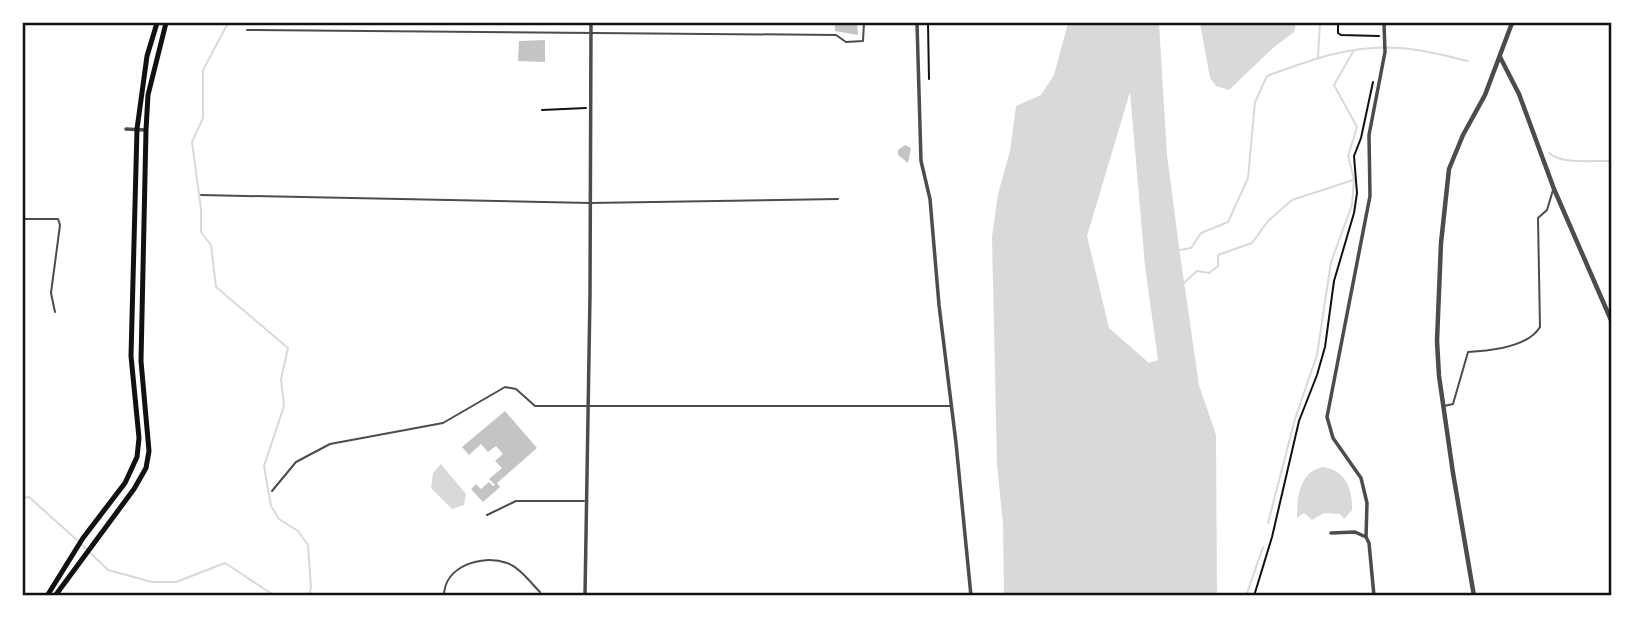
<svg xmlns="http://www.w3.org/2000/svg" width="1634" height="619" font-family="'Archivo Narrow',sans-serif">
  <rect width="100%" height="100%" fill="#fff"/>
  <g fill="#d9d9d9" fill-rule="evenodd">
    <path d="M1068 23H1159L1167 155 1179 247 1199 385 1216 435 1217 596H1004L1003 524 997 465 992 237 998 194 1010 151 1016 106 1041 95 1054 75ZM1130 92 1145 266 1158 360 1149 363 1109 328 1087 236Z"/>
    <path d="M1200 23H1296L1294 32 1273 48 1229 90 1216 86 1210 78Z"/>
    <path d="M441 464 466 494 464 505 452 509 431 488 433 473Z"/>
    <path d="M1322 467C1345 469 1353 489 1352 510L1344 519 1340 514 1324 513 1312 520 1304 513 1297 518C1297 498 1299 473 1322 467Z"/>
  </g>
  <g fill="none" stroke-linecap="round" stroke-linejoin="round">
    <g stroke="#d9d9d9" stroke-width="2">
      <path d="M228 23 203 70V118L192 142 201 209V232L211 245 216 287 288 348 281 379 284 406 264 466 271 506 279 519 298 531 308 545 311 587 309 596"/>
      <path d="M1318 57 1320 23"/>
      <path d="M1549 153C1562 165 1594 160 1611 161"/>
      <path d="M1180 250 1191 248 1201 233 1228 222 1248 178 1255 102 1267 76C1310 60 1352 44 1399 48 1422 49 1446 56 1468 61"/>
      <path d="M1184 283 1197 271 1209 273 1218 266V255L1252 243 1268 221 1292 200 1353 180"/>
      <path d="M23 498 29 497 78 541"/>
      <path d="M1268 523 1295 419 1317 355 1331 262 1352 205 1354 179 1348 156 1357 127 1334 85 1354 50"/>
      <path d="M82 545 108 570 152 582H176L225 563 275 596"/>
      <path d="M1246 596 1263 547"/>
    </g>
  </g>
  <g fill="#c4c4c4">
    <path d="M835 23H857L858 35 835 31Z"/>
    <path d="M545 40V62L518 61 519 41Z"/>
    <path d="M905 145 911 148 908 163 898 155V150Z"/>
    <path d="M505 411 537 448 497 483 500 487 483 502 471 489 476 484 481 489 489 482 493 486 495 485 489 479 502 468 495 461 503 454 496 446 488 452 481 444 469 455 462 447Z"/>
  </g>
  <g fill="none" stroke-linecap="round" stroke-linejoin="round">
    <g stroke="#111" stroke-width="2">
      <path d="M928 23 929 79"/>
      <path d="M1338 23V33L1341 35 1379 36"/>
      <path d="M542 110 586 108"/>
      <path d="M1254 596 1272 537 1299 421 1317 375 1325 347 1334 281 1354 213 1357 193 1354 156 1361 138 1373 82"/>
    </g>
    <g stroke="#4c4c4c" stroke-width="2">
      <path d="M247 30 836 35 846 42 863 41 864 23"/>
      <path d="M201 195 590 203 838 199"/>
      <path d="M23 219H58L60 225 51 293 55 312"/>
      <path d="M1444 406 1453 404 1468 352C1490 351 1528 347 1540 327L1538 218 1547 210 1553 190"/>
      <path d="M272 491 296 462 330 444 443 423 505 387 516 389 535 406H950"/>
      <path d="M487 515 516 501H584"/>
      <path d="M444 596C444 566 482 554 507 563 519 567 531 583 540 592L541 596"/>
    </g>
    <g stroke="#4c4c4c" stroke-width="3.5">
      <path d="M917 23 921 161 930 199 939 305 956 443 971 596"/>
      <path d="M126 129 146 130"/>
      <path d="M1331 533 1355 532 1366 537 1369 543 1374 596"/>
      <path d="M1366 537 1367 503 1361 478 1333 438 1327 417 1370 196 1369 135 1385 52 1384 23"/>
      <path d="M585 596 590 295 591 23"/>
    </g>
    <g stroke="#4c4c4c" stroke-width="4.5">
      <path d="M1500 57 1519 94 1554 189 1611 320"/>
      <path d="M1474 596 1453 473 1439 376 1437 341 1441 243 1449 169 1463 135 1485 95 1512 23"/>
    </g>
    <g stroke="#111" stroke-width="5">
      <path d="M47 596 83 538 125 483 137 457 139 438 131 356 137 129 147 56 157 23"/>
      <path d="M55 596 134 489 146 468 149 451 141 361 146 130 148 95 166 23"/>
    </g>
  </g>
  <rect width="1634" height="619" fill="none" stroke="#ffffff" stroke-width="49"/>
  <rect x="24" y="24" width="1586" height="570" fill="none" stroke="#111" stroke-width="2.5"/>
</svg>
